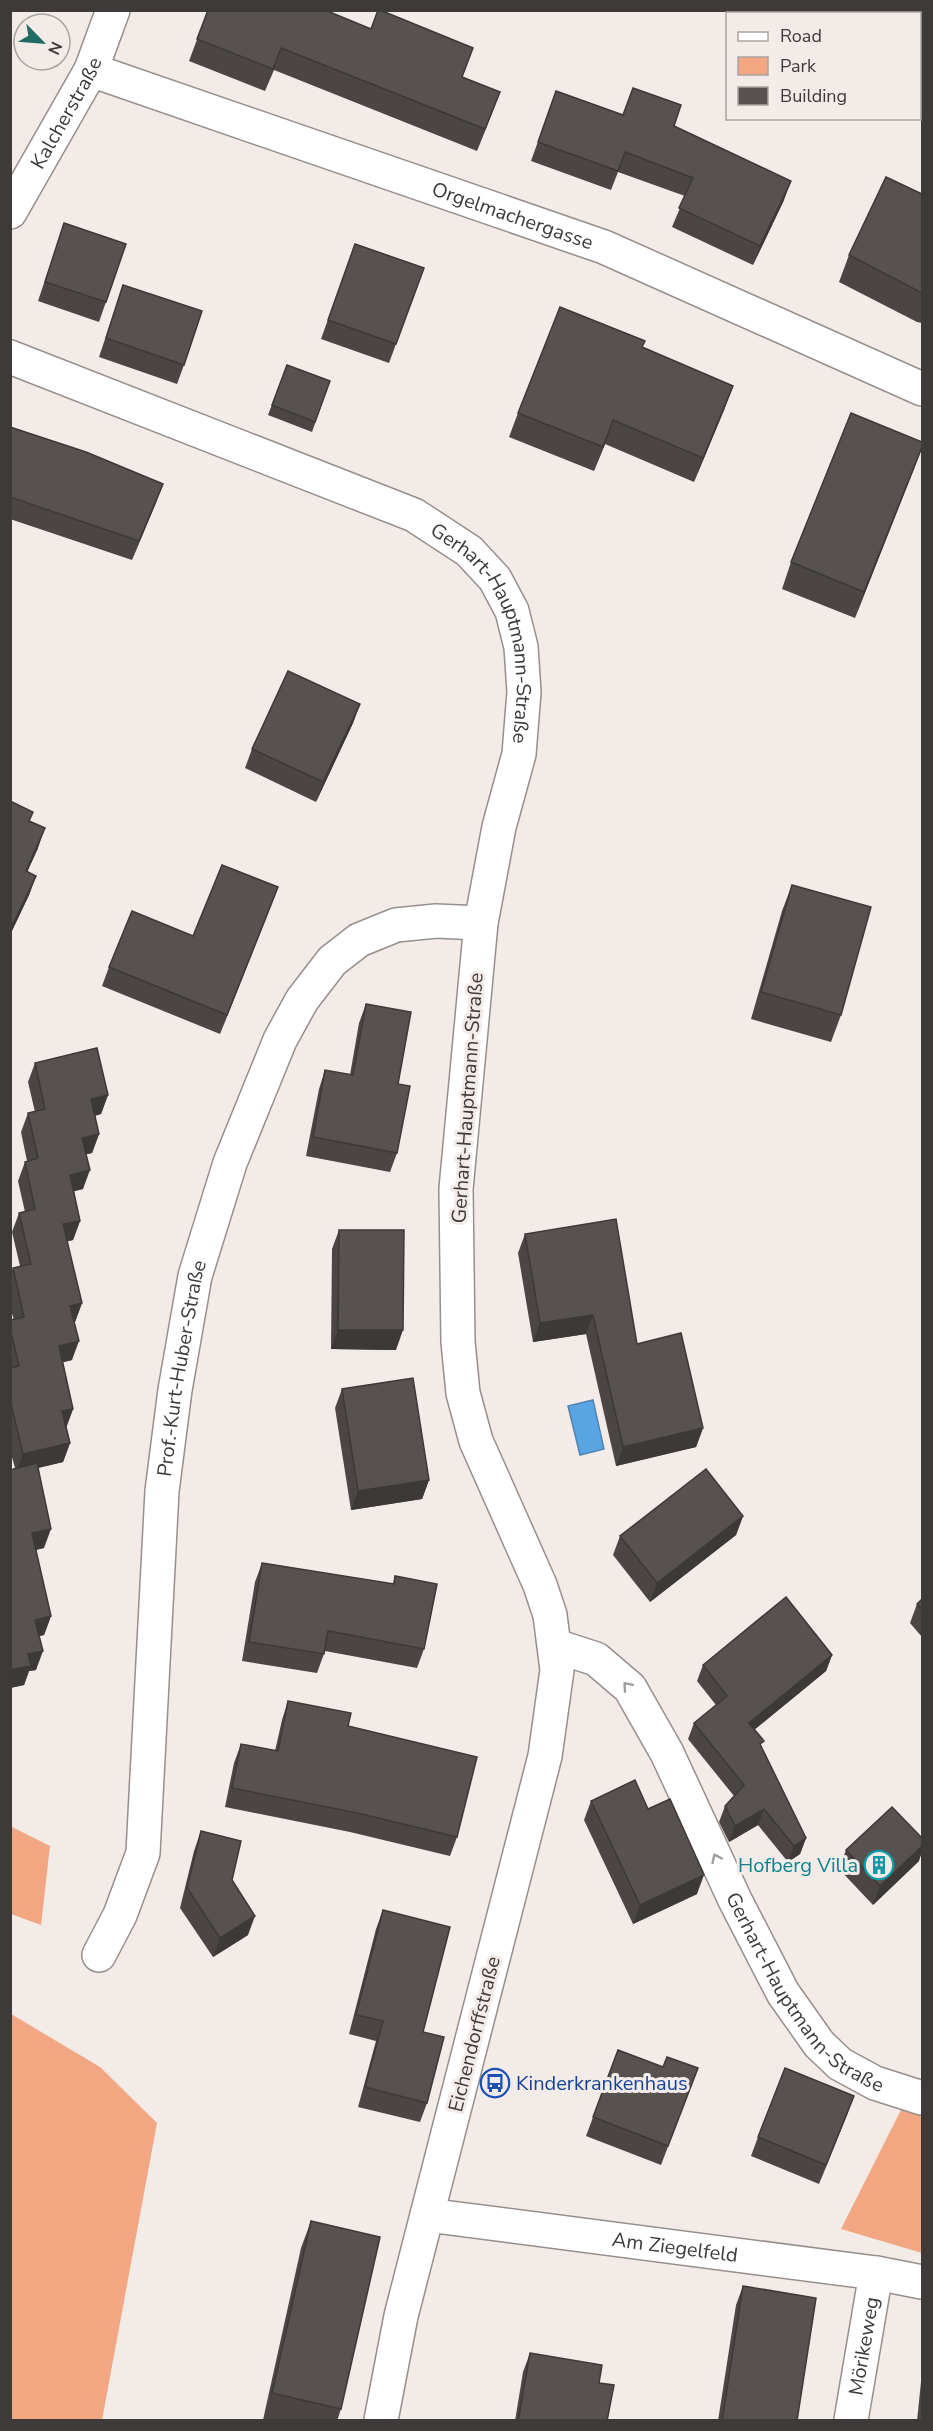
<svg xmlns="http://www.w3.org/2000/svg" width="933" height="2431" font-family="'Nunito Sans',sans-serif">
  <rect width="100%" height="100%" fill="#f2ebe7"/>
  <g fill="#f2a682">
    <path d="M10 1826 50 1846 41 1925 11 1914Z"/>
    <path d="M11 2014 100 2067 157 2123 102 2420H11Z"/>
    <path d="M904 2104 922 2110V2253L841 2229Z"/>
  </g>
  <path fill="#59a4e3" stroke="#5184b0" stroke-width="1.5" d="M593 1400 604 1449 580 1455 568 1406Z"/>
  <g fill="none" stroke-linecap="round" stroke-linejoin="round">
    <g stroke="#968f8c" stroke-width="36">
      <g id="minor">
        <path id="s1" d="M91 70 604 247 922 389"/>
        <path id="s2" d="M10 212 91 70 113 10"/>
        <path id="s3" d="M10 357 414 515 469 551 495 579 512 611 521 647 524 692 519 754 499 827 481 923 456 1189 458 1342 463 1393 476 1441 540 1585 550 1615 557 1670 545 1756 401 2316 381 2420"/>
        <path id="s4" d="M556 1646 596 1659 630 1688 667 1753 735 1900 783 1993 819 2044 840 2064 875 2083 922 2098"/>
        <path id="s5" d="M99 1955 120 1915 143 1853 162 1491 175 1390 195 1276 230 1163 280 1040 302 1000 332 961 359 940 396 925 436 921 481 923"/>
        <path id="s6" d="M427 2215 876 2273 922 2282"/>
        <path id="s7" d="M851 2420 876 2273"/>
      </g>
    </g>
    <use href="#minor" stroke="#fff" stroke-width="33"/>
  </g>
  <g fill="#4b4644">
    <path d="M208 10 463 77 492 113 477 151 274 70 265 91 189 61Z"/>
    <path d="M874 10H922V58H920V14H874Z"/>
    <path d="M556 91 623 115 674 126 784 200 753 265 672 227 685 196 618 172 611 190 531 161Z"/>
    <path d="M922 194V323L917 322 839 282 849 255Z"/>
    <path d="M64 223 126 244 99 322 38 301Z"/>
    <path d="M355 244 424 268 389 363 321 339Z"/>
    <path d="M123 285 184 365 177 384 99 357Z"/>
    <path d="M642 348 733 386 724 410 694 482 605 444 594 471 509 437 518 413Z"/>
    <path d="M287 365 330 381 312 432 268 415Z"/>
    <path d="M10 427 163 484 132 560 10 519Z"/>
    <path d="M922 447 855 618 782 589 791 562Z"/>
    <path d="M360 704 353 723 316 802 245 768 252 749Z"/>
    <path d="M10 801 30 821 38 848 27 872 36 876 29 895 10 935Z"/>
    <path d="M792 885 841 1015 831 1042 751 1019 782 911Z"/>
    <path d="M278 887 220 1034 102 986 109 967 193 936Z"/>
    <path d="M366 1004 398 1084 397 1153 390 1172 306 1156 319 1089 325 1070 350 1075 359 1023Z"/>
    <path d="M35 1063 108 1095 101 1114 95 1116 99 1134 92 1153 86 1154 83 1189 74 1191 80 1221 73 1240 67 1241 82 1303 75 1322H74L72 1360 63 1362 73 1409 66 1428 70 1443 63 1462 38 1468 44 1548 36 1550 51 1616 44 1635 39 1636 36 1670 29 1671 24 1685 10 1688V1470L15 1468 10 1450V1320H14L10 1307V1274L13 1268 20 1266 12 1232 19 1213 25 1212 18 1181 25 1162 27 1161 21 1132 28 1113 35 1112 28 1082Z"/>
    <path d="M339 1230 396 1350 331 1349 332 1249Z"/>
    <path d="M525 1234 637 1344 703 1428 696 1447 616 1466 586 1334 533 1342 518 1253Z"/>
    <path d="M342 1389 429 1480 422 1499 351 1510 335 1408Z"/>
    <path d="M743 1516 736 1535 650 1602 613 1555 620 1536Z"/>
    <path d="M262 1563 393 1584 395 1576 424 1649 417 1668 325 1651 317 1673 242 1661 255 1582Z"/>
    <path d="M922 1599V1637L910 1623 917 1604Z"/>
    <path d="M832 1655 826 1671 754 1730 761 1748 806 1838 800 1854 788 1862 758 1825 729 1842 719 1822 725 1806 734 1796 688 1739 694 1723 716 1705 697 1681 703 1665Z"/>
    <path d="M288 1701 348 1726 457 1837 450 1856 350 1832 225 1807 234 1763 241 1744 275 1751 282 1720Z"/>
    <path d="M591 1801 648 1809 697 1894 633 1924 584 1820Z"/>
    <path d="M201 1831 232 1880 248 1935 213 1957 180 1908 194 1851Z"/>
    <path d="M846 1850 919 1861 873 1905 839 1869Z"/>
    <path d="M383 1910 423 2032 427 2103 420 2122 358 2107 376 2041 349 2034 376 1929Z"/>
    <path d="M618 2050 663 2067 698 2068 661 2165 586 2136Z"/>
    <path d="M854 2096 819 2184 751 2156 758 2137Z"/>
    <path d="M311 2221 341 2409 337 2421 263 2420 301 2248Z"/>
    <path d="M743 2286 797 2421H718L736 2305Z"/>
    <path d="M530 2353 599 2383 607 2421H515L523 2372Z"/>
    <path d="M922 2372V2421H917Z"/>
  </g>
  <g fill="#3d3937">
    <rect x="920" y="39" width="2" height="19"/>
    <path d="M500 92 492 113 477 151 485 129Z"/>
    <path d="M791 181 784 200 753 265 760 246Z"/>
    <path d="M733 386 724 410 694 482 703 458Z"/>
    <path d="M613 420 605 444 594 471 603 447Z"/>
    <path d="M922 447 914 469 855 618 864 592Z"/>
    <path d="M163 484 156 503 132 560 139 541Z"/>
    <path d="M360 704 353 723 316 802 323 782Z"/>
    <path d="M45 828 38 848 19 890 26 871Z"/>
    <path d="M36 876 29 895 10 935 13 924Z"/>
    <path d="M278 887 271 906 220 1034 227 1015Z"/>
    <path d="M108 1095 101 1114 84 1118 91 1099Z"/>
    <path d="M99 1134 92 1153 75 1157 82 1138Z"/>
    <path d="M90 1170 83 1189 63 1194 70 1175Z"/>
    <path d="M80 1221 73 1240 57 1244 63 1224Z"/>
    <path d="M82 1303 75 1322 63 1325 70 1306Z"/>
    <path d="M593 1315 586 1334 533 1342 540 1323Z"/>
    <path d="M338 1330H403L396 1350 331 1349Z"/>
    <path d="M79 1341 72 1360 52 1365 59 1346Z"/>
    <path d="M73 1409 66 1428 62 1411Z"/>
    <path d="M703 1428 696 1447 616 1466 623 1447Z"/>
    <path d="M70 1443 63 1462 16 1473 23 1454Z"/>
    <path d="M429 1480 422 1499 351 1510 358 1491Z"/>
    <path d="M743 1516 736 1535 650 1602 657 1583Z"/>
    <path d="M51 1529 44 1548 25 1552 32 1533Z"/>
    <path d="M51 1616 44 1635 28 1639 35 1620Z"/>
    <path d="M43 1651 36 1670 29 1671 24 1685 10 1688V1670L28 1654Z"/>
    <path d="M832 1655 826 1671 743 1739 749 1723Z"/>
    <path d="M764 1809 758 1825 729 1842 735 1826Z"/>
    <path d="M806 1838 800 1854 788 1862 794 1846Z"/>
    <path d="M922 1846V1852L919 1861 873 1905 880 1886Z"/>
    <path d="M704 1875 697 1894 633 1924 640 1905Z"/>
    <path d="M255 1916 248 1935 213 1957 220 1938Z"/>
    <path d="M854 2096 847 2115 819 2184 826 2165Z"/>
  </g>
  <g fill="#57514f" stroke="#3d3937" stroke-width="1.5">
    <path d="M208 10H325L371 29 378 10H380L473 48 462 77 500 92 485 129 281 48 273 69 197 39Z"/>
    <path d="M880 10H922V39H920V14H880Z"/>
    <path d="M633 88 681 105 674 126 791 181 760 246 679 208 693 178 625 152 618 171 538 142 556 91 623 115Z"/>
    <path d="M886 177 922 194V293L849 255Z"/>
    <path d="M64 223 126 244 106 302 45 282Z"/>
    <path d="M355 244 424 268 396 344 328 320Z"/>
    <path d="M123 285 202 311 184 365 106 338Z"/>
    <path d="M560 307 645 341 642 347 733 386 703 458 613 420 603 447 518 413Z"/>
    <path d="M287 365 330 381 315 422 272 405Z"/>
    <path d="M851 413 922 442V447L864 592 791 562Z"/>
    <path d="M10 427 86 452 163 484 139 541 10 497Z"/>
    <path d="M288 671 360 704 323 782 252 749Z"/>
    <path d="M10 801 33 812 29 821 45 828 26 871 36 876 13 924 10 923Z"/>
    <path d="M222 865 278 887 227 1015 109 967 132 911 193 936Z"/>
    <path d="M792 885 871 907 841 1015 761 992Z"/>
    <path d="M366 1004 411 1012 398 1084 410 1086 397 1153 313 1137 325 1070 353 1075Z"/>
    <path d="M97 1048 108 1095 91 1099 99 1134 82 1138 90 1170 70 1175 80 1221 63 1224 82 1303 70 1306 79 1341 59 1346 73 1409 62 1411 70 1443 23 1454 10 1400V1368L19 1366 10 1328V1320L24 1317 13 1268 31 1264 19 1213 35 1209 25 1162 38 1158 28 1113 45 1109 35 1063Z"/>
    <path d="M616 1219 637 1344 681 1333 703 1428 623 1447 593 1315 540 1323 525 1234Z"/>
    <path d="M339 1230H404L403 1330H338Z"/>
    <path d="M413 1378 429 1480 358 1491 342 1389Z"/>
    <path d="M37 1463 51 1529 32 1533 51 1616 35 1620 43 1651 28 1654 31 1666 10 1670V1470Z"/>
    <path d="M706 1469 743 1516 657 1583 620 1536Z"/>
    <path d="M262 1563 394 1584 395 1576 437 1584 424 1649 328 1631 324 1654 249 1642Z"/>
    <path d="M786 1597 832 1655 749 1723 764 1741 760 1744 806 1838 794 1846 764 1809 735 1826 725 1806 744 1785 694 1723 727 1696 703 1665Z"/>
    <path d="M922 1599V1610L917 1604Z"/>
    <path d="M288 1701 351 1713 348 1726 477 1757 457 1837 357 1813 232 1788 241 1744 278 1751Z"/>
    <path d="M635 1780 648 1809 670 1799 704 1875 640 1905 591 1801Z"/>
    <path d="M892 1807 922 1838V1846L880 1886 846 1850Z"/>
    <path d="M201 1831 241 1841 232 1880 255 1916 220 1938 187 1888Z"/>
    <path d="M383 1910 450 1927 423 2032 444 2037 427 2103 365 2087 383 2021 356 2015Z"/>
    <path d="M618 2050 663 2067 667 2057 698 2068 668 2146 593 2117Z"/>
    <path d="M785 2068 854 2096 826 2165 758 2137Z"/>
    <path d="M311 2221 380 2237 341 2409 272 2393Z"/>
    <path d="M743 2286 816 2298 797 2421H722Z"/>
    <path d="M530 2353 602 2365 599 2383 614 2385 607 2421H518Z"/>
  </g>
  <defs><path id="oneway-chevron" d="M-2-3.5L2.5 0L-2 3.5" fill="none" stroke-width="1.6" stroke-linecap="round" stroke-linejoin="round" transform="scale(1.5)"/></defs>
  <g stroke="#9e9c9c">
    <use href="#oneway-chevron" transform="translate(627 1686) rotate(-131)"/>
    <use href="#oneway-chevron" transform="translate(716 1858) rotate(-115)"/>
  </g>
  <defs>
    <g id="building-ring" transform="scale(1.5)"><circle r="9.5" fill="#f2ebe7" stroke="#0f9aa8" stroke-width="1.5"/><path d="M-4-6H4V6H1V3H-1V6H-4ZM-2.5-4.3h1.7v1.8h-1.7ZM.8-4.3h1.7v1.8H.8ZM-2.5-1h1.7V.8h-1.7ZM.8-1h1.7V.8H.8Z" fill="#0f9aa8"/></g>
    <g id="bus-ring" transform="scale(1.5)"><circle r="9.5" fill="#f2ebe7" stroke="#1a4fb4" stroke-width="1.5"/><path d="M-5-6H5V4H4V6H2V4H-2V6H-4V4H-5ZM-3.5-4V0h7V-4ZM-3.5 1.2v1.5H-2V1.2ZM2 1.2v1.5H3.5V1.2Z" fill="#1a4fb4"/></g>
  </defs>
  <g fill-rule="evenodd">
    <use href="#building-ring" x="879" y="1865"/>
    <use href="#bus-ring" x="495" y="2083"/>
  </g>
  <g text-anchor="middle" stroke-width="6" stroke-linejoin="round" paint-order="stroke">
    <g font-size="20" fill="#3d3a39" stroke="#f2ebe7">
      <text dy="7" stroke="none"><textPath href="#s2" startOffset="114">Kalcherstraße</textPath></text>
      <text dy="7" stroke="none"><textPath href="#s1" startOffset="446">Orgelmachergasse</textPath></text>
      <text dy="7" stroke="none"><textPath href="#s3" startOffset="582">Gerhart-Hauptmann-Straße</textPath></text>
      <text transform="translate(467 1098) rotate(-86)" y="7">Gerhart-Hauptmann-Straße</text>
      <text dy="7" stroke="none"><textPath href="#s5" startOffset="598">Prof.-Kurt-Huber-Straße</textPath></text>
      <text dy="7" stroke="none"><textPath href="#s4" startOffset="442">Gerhart-Hauptmann-Straße</textPath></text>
      <text transform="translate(474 2034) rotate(-76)" y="7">Eichendorffstraße</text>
      <text dy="7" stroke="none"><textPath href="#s6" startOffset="250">Am Ziegelfeld</textPath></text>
      <text dy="7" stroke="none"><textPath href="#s7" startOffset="75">Mörikeweg</textPath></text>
    </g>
    <g font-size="20" fill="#0d838f" stroke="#f2ebe7" text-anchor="end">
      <text x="858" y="1872">Hofberg Villa</text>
    </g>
    <g font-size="20" fill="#164399" stroke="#f2ebe7" text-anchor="start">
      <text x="516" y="2090">Kinderkrankenhaus</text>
    </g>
  </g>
  <rect width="933" height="2431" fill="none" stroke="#3d3a39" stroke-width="24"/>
  <rect x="726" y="12" width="195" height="108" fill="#f2ebe7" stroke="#aaa4a1" stroke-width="1.5"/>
  <rect x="738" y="32" width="30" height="9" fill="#ffffff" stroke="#aaa4a1" stroke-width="1.5"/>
  <text x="780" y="42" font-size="18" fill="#3d3a39">Road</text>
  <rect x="738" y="57" width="30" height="18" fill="#f2a682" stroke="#aaa4a1" stroke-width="1.5"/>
  <text x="780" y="72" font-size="18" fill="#3d3a39">Park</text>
  <rect x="738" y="87" width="30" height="18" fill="#57514f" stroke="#aaa4a1" stroke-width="1.5"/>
  <text x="780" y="102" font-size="18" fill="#3d3a39">Building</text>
  <g transform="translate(42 42) rotate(115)"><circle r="28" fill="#f2ebe7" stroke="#aaa4a1" stroke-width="1.5"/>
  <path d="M0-4.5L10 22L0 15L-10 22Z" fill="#1e6a65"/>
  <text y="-9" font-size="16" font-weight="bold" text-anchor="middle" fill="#3d3a39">N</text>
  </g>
</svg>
